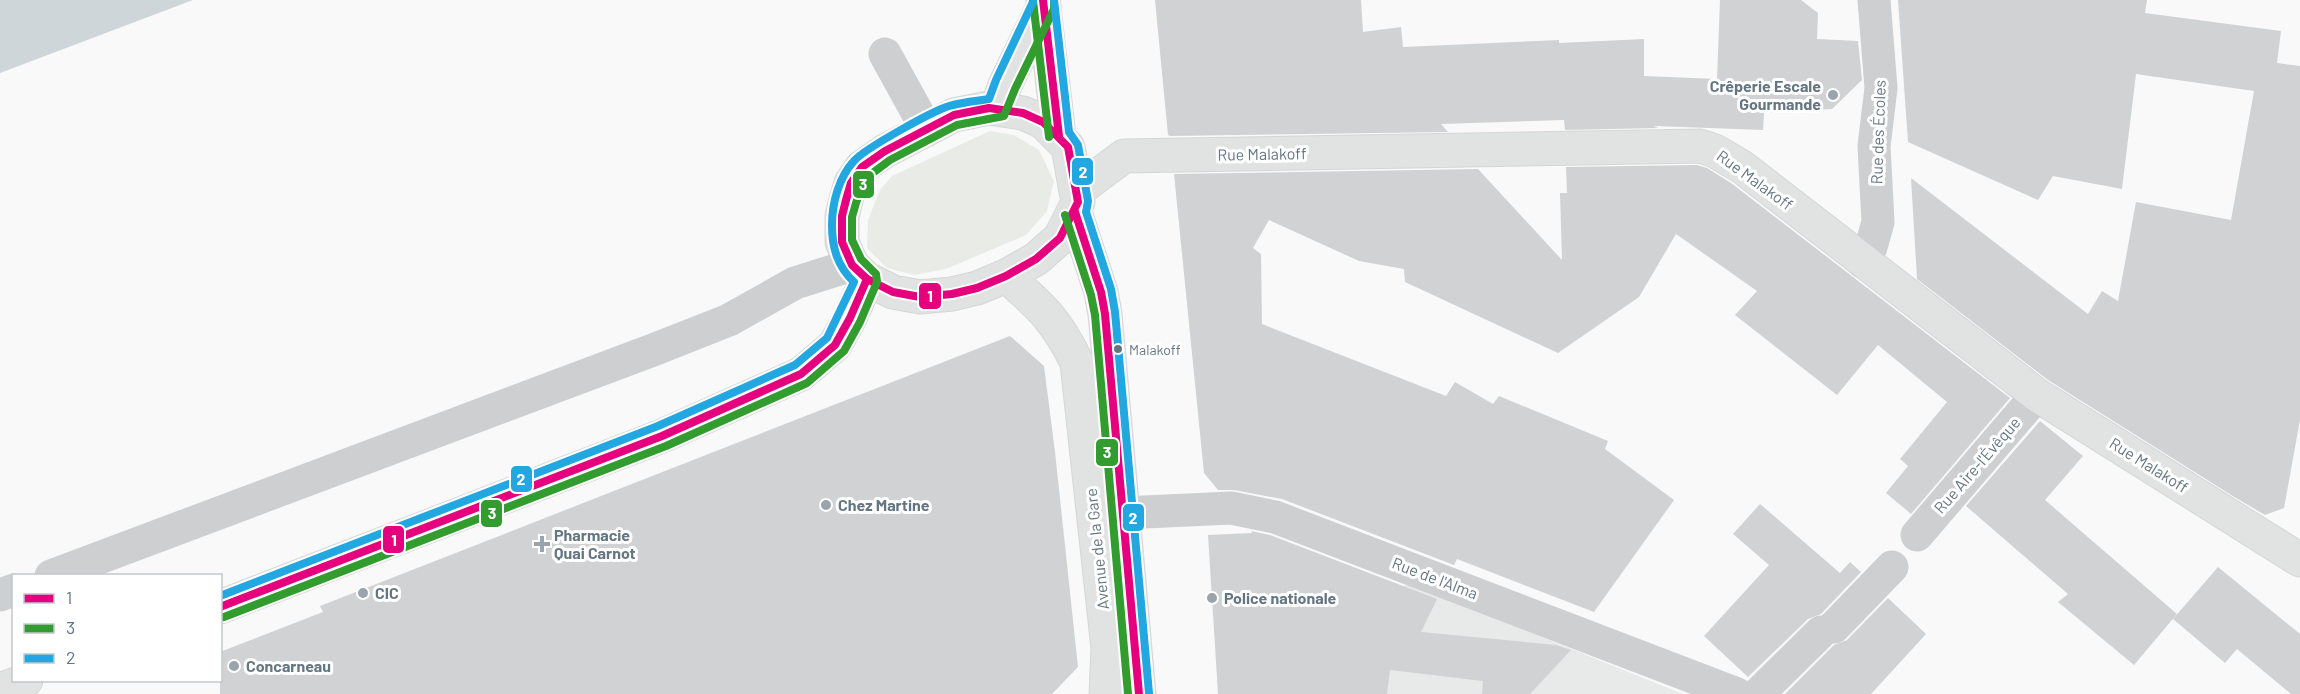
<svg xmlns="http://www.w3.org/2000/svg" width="2300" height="694" font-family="Barlow,sans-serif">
  <rect width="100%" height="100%" fill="#f9f9f9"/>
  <path fill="#e8e9e9" d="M1406 582 1683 694H1387L1395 609Z"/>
  <path fill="#e8ebe6" d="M990 131 1014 135 1039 150 1054 181 1047 211 1026 235 946 269 914 275 887 268 867 248 868 220 880 190 892 176Z"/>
  <path fill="#ced6d9" d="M0 0H193L0 73Z"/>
  <g fill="#d0d2d3">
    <path d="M1155 0H1361L1363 32 1401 27 1403 47 1559 40V43L1644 39V76L1717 79 1720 0H1801L1818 13 1817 39 1858 41 1862 80 1832 109 1764 113 1763 130 1654 126 1658 128 1565 130 1564 120 1441 124 1448 132 1170 136 1168 135Z"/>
    <path d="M1898 0H2147L2145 13 2281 31 2277 63 2300 66V420L2284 508 2265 515 2236 498 2048 380 1917 279 1911 178 2088 314 2102 291 2118 301 2136 202 2231 220 2254 91 2136 74 2122 189 2053 176 2038 200 1908 142Z"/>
    <path d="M1697 165 1707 168 1731 183 2010 398 1911 514 1886 493 1908 466 1900 459 1947 402 1878 345 1837 395 1735 315 1757 291 1676 234 1639 297 1558 353 1405 282 1404 269 1359 261 1269 220 1253 248 1261 254 1262 324 1446 396 1455 382 1493 404 1499 396 1608 441 1605 449 1674 500 1594 612 1457 559 1454 565 1282 499 1234 490H1218L1204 473 1174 174 1478 169 1562 260 1560 193H1567L1566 167Z"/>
    <path d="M1010 336 1044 366 1055 452 1078 667 1052 694H220V652L323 612 320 606Z"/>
    <path d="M2040 421 2083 456 2045 500 2177 614 2134 665 2058 602 2068 594 1966 506Z"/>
    <path d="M1760 504 1840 573 1850 562 1861 572 1821 614 1808 619 1748 677 1704 636 1769 565 1733 534Z"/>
    <path d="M1251 531 1270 535 1437 599 1421 632 1556 645 1571 650 1530 694H1482L1483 681 1390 670 1387 694H1218L1208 535 1252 533Z"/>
    <path d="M2218 567 2300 634V694H2291L2237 649 2225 663 2173 619Z"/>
    <path d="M1888 598 1926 634 1871 694H1785L1834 645 1847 640Z"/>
  </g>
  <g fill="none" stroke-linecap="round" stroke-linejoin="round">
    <g stroke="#d5d6d7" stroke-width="35">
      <g id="secondary">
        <path d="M1043 0 1059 136"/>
        <path d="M989 108 1023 113 1043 122 1068 147 1078 202 1060 238 1036 259 1006 276 977 288 952 294 920 297 893 292 867 279 852 265 842 242V216L846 200 851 183 862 167 885 151 954 115Z"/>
        <path d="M997 108 1005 85 1044 5"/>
        <path d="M1077 191 1124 156 1700 146 1715 151 1742 167 2037 395 2300 560"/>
        <path d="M1075 212 1101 292 1105 314 1139 694"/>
        <path d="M1006 276C1040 305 1058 322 1077 363L1108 648 1106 694"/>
        <path d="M220 607 662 436 801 374 835 345 850 318 867 279"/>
        <path d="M0 690 26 680"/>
      </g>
    </g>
    <g stroke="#cecfd0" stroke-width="33">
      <path d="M885 54 927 130"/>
      <path d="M1863 262 1871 247 1878 222 1874 146 1881 88 1874 0"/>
      <path d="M1123 513 1231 508 1275 517 1737 694"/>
      <path d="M1917 535 2037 395"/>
      <path d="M51 576 653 350 729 320 795 283 852 265"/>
      <path d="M0 595 14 590"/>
      <path d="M1834 627 1892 567"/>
      <path d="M1758 694 1821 632"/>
    </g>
    <use href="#secondary" stroke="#e1e2e2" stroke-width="33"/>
    <g stroke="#fff" stroke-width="12">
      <g id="bus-1">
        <path d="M1043 0 1059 136"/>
        <path d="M989 108 1023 113 1043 122 1068 147 1078 202 1060 238 1036 259 1006 276 977 288 952 294 920 297 893 292 867 279 852 265 842 242V216L846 200 851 183 862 167 885 151 954 115Z"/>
        <path d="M1075 212 1101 292 1105 314 1139 694"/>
        <path d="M220 607 662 436 801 374 835 345 850 318 867 279"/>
      </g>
    </g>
    <g stroke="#fff" stroke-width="12">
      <g id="bus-2">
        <path d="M1033 1 1049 137"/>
        <path d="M1065 215 1091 295 1095 315 1128 694"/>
        <path d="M224 617 666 446 807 383 844 351 860 322 877 282 876 274 861 259 852 240V217L856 203 861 188 870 175 890 160 957 125 1004 116 1015 89 1054 9V0"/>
      </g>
    </g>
    <g stroke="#fff" stroke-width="12">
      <g id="bus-3">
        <path d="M1054 0 1069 132 1078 145 1088 201 1086 212 1111 289 1115 312 1149 693"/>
        <path d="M220 596 658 426 795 365 827 338 854 282C837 266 832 247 832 225 832 203 839 177 854 161 864 149 937 108 953 105 965 102 977 101 989 99L996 80 1033 2"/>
      </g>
    </g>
    <use href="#bus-1" stroke="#e5007d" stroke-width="8"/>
    <use href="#bus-2" stroke="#339c2e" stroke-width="8"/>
    <use href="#bus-3" stroke="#23a7e0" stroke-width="8"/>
  </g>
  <g fill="#99a4ac" stroke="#fff" stroke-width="2">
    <circle cx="1833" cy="95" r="6"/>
    <circle cx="826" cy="505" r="6"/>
    <path d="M539 535h6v6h6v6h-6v6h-6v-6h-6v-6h6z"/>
    <circle cx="363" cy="593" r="6"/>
    <circle cx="1212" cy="598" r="6"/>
    <circle cx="234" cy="666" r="6"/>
  </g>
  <circle fill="#657683" stroke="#fff" stroke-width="2" cx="1118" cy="349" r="5"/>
  <g text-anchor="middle" stroke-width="6" stroke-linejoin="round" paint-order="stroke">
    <g font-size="14" fill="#657683" stroke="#fff" text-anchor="start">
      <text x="1129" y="355">Malakoff</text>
    </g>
    <g font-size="16" font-weight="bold" fill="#657683" stroke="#fff" text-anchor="start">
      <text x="1821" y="92" text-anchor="end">Crêperie Escale<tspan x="1821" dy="18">Gourmande</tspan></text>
      <text x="838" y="511">Chez Martine</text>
      <text x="554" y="541">Pharmacie<tspan x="554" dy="18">Quai Carnot</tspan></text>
      <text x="375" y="599">CIC</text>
      <text x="1224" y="604">Police nationale</text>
      <text x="246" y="672">Concarneau</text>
    </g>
    <g font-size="16" fill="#657683" stroke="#fff">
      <text transform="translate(1878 132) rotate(-88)" y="6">Rue des Écoles</text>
      <text transform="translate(1262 154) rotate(-1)" y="6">Rue Malakoff</text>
      <text transform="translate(1755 180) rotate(36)" y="6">Rue Malakoff</text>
      <text transform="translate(1977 465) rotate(-49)" y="6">Rue Aire-l'Évêque</text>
      <text transform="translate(2149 465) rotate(32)" y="6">Rue Malakoff</text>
      <text transform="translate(1097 549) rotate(-96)" y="6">Avenue de la Gare</text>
      <text transform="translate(1435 578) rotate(21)" y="6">Rue de l'Alma</text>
    </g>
  </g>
  <g stroke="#fff" stroke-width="2">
    <rect x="1071" y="157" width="23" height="29" rx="6" fill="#23a7e0"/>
    <rect x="852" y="170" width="23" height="29" rx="6" fill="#339c2e"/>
    <rect x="918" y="282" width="24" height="28" rx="6" fill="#e5007d"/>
    <rect x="1095" y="438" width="24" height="29" rx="6" fill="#339c2e"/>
    <rect x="510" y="465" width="23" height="28" rx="6" fill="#23a7e0"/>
    <rect x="480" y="499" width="23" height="29" rx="6" fill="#339c2e"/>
    <rect x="1122" y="503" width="23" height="29" rx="6" fill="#23a7e0"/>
    <rect x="382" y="525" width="23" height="29" rx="6" fill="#e5007d"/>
  </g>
  <g font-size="16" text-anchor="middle" font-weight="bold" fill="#fff">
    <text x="1083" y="178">2</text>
    <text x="863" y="190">3</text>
    <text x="930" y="302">1</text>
    <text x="1107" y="458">3</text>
    <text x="521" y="485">2</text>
    <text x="492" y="519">3</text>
    <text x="1133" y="524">2</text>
    <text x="394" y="546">1</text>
  </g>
  <rect x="12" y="574" width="210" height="108" fill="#ffffff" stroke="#c1c8cd" stroke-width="1.5"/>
  <rect x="24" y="594" width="30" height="9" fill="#e5007d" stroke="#c1c8cd" stroke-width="1.5"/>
  <text x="66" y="604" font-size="18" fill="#657683">1</text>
  <rect x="24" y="624" width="30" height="9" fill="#339c2e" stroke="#c1c8cd" stroke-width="1.5"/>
  <text x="66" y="634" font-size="18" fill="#657683">3</text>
  <rect x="24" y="654" width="30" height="9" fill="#23a7e0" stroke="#c1c8cd" stroke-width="1.5"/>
  <text x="66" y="664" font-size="18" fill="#657683">2</text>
</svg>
